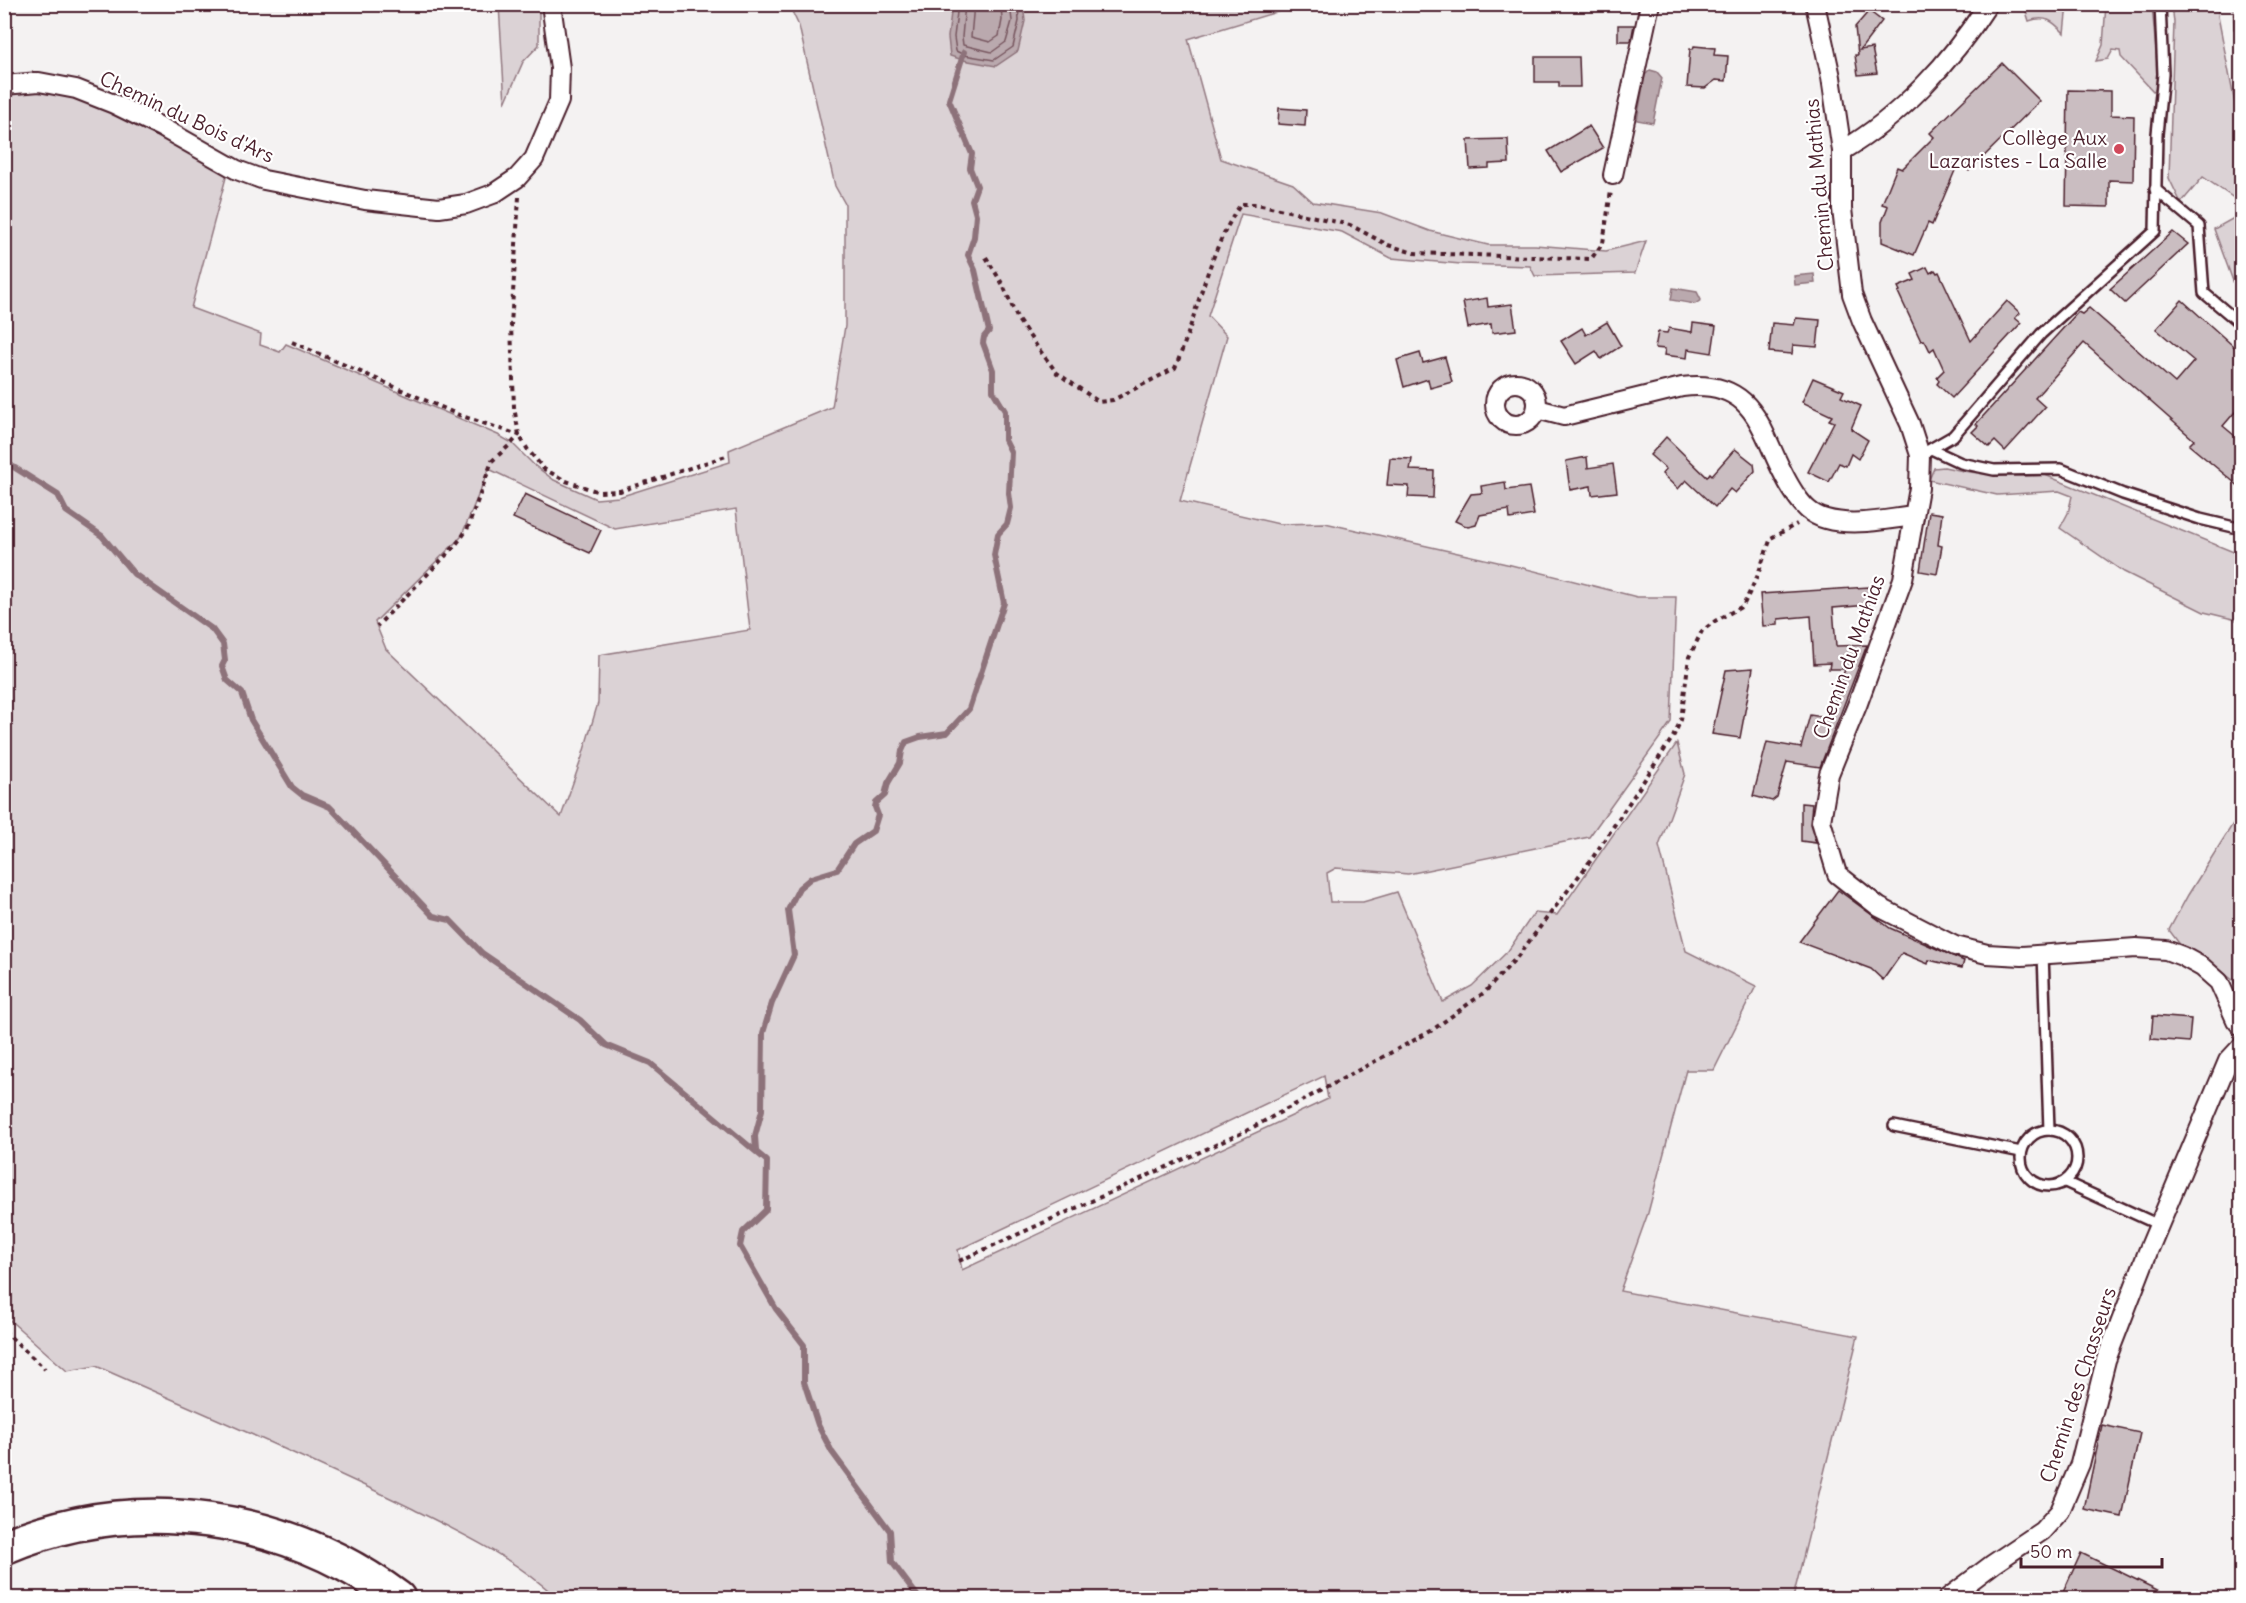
<svg xmlns="http://www.w3.org/2000/svg" width="2246" height="1603" font-family="Delius,sans-serif">
  <rect width="100%" height="100%" fill="#f4f2f2"/>
  <filter id="ink" filterUnits="userSpaceOnUse"><feTurbulence type="fractalNoise" baseFrequency=".0167" numOctaves="2"/><feDisplacementMap in="SourceGraphic" scale="12" xChannelSelector="R" yChannelSelector="G"/><feConvolveMatrix kernelMatrix="1 2 1 2 8 2 1 2 1" color-interpolation-filters="sRGB"/></filter>
  <g filter="url(#ink)">
    <g fill="#dbd2d5" stroke="#927880" stroke-width="1.5" fill-rule="evenodd">
      <path d="M499 5H539V45L523 62 505 103Z"/>
      <path d="M789 5H1310L1280 11 1188 39 1221 159 1293 184 1313 202 1382 213 1430 231 1488 245H1535L1606 251 1646 241 1635 273 1535 276 1530 266 1461 264 1391 258 1342 232 1241 214 1208 316 1227 336 1180 501 1279 524 1325 523 1511 565 1637 597H1676L1671 722 1589 837 1408 874 1336 868 1327 873 1330 902H1363L1397 892 1443 1002 1472 986 1508 951 1534 913 1557 915 1677 743 1685 774 1659 846 1686 951 1756 986 1714 1070H1686L1648 1213 1620 1291 1858 1336 1793 1598H557C515 1558 459 1532 407 1506 305 1456 200 1412 96 1366L67 1371 5 1316V92L38 89 82 98 228 170 191 308 261 334 260 345 280 352 286 344 498 435 512 443 534 465 554 480 596 499 619 497 730 462 729 450 832 407 845 326V204L835 186 799 26ZM489 469 615 529 736 509 750 630 599 655 598 703 582 757 561 817 386 649 375 622 461 537ZM1324 1076 1328 1099 962 1270 958 1250Z"/>
      <path d="M2024 5H2067L2064 33C2053 21 2046 15 2029 21Z"/>
      <path d="M2106 5H2152L2159 87 2153 91 2121 57 2120 51 2113 50 2108 59 2096 61 2103 45Z"/>
      <path d="M2172 5H2220L2218 16 2241 135V192L2234 198 2203 177 2181 203 2169 178 2174 22Z"/>
      <path d="M2233 5H2241V32L2234 29Z"/>
      <path d="M2241 214V303L2214 229Z"/>
      <path d="M1944 467C1978 475 2010 477 2045 475L2241 555V621L2204 612 2124 572 2060 528 2068 513 2072 496 2059 491 1997 495 1929 480 1934 468Z"/>
      <path d="M2241 811V1001L2234 981 2217 968 2181 946 2169 930 2188 895Z"/>
    </g>
    <g fill="#baa9ae" stroke="#8d727a" stroke-width="1.5">
      <path d="M952 5H1023L1025 21 1018 51 996 66 963 60 950 56 948 37Z"/>
      <path d="M1650 70 1657 72 1662 78 1653 123 1637 120 1645 75Z"/>
      <path d="M1814 274 1815 283 1795 285 1794 276Z"/>
      <path d="M1673 288 1697 292 1701 300 1695 304 1671 300Z"/>
    </g>
    <g fill="none" stroke-linecap="round" stroke-linejoin="round">
      <g stroke="#77565f" stroke-width="1.5">
        <path d="M958 4 954 37 956 51 964 55 994 60 1013 47 1019 21 1018 4"/>
        <path d="M965 4 962 37 963 45 992 52 1006 42 1012 21 1010 4"/>
        <path d="M974 4 971 37 990 42 999 36 1002 20 1001 4"/>
      </g>
      <g stroke="#8d727a" stroke-width="6">
        <path d="M4 461 58 495 66 511 102 536 134 574 212 629 223 644 225 660 222 666 227 680 242 693 251 720 292 787 302 795 330 807 433 916 450 920 482 953 580 1020 606 1045 650 1063 767 1161 766 1210 743 1232 740 1246 776 1309 804 1345V1382L818 1425 832 1452 890 1531 892 1562 919 1598"/>
        <path d="M756 1150 755 1136 762 1110 763 1033 772 1003 794 955 788 910 799 888 811 878 837 870 854 844 873 831 878 815 875 807 876 803 885 795 888 783 900 763 902 751 906 742 920 737 947 733 969 709 1004 603 994 555 998 534 1007 524 1011 508 1009 493 1011 452 1005 440V411L993 391V370L983 343 984 337 989 331 975 270 968 255 974 237 976 215 972 200 977 186 970 168 972 154 949 100 964 52"/>
      </g>
    </g>
    <g fill="#cabdc1" stroke="#4a1f2b" stroke-width="1.5">
      <path d="M1869 11 1882 21 1860 50 1872 48 1877 73 1858 75 1855 55H1858L1855 27Z"/>
      <path d="M1618 25H1634L1631 41H1618Z"/>
      <path d="M1694 46 1715 48 1714 55 1728 56 1726 81 1716 80 1705 88 1687 87 1690 49H1693Z"/>
      <path d="M1535 57H1579L1580 87H1559V82H1535Z"/>
      <path d="M2002 63 2040 101 1969 171 1959 161 1932 225 1928 223 1914 255 1882 242V222L1888 206 1882 204 1897 167 1902 169 1934 137 1930 133Z"/>
      <path d="M2068 90 2111 91V115L2134 116 2133 181 2109 180V207L2066 206Z"/>
      <path d="M1279 108 1306 110 1305 126 1278 124Z"/>
      <path d="M1589 126 1603 148 1561 172 1548 151Z"/>
      <path d="M1508 139 1509 163 1489 164V168L1470 169 1468 140Z"/>
      <path d="M2173 232 2188 244 2125 303 2110 289Z"/>
      <path d="M1927 267 1930 273 1935 270 1937 273 1939 272 1971 341 2007 301 2020 313 2015 318 2021 323 1952 398 1937 384 1939 381 1937 377 1944 370 1934 348 1930 351 1926 343 1924 340 1921 341 1898 292 1900 291 1898 287 1915 280 1912 274Z"/>
      <path d="M1487 298 1488 307 1512 304 1516 330 1492 333 1491 324 1468 328 1463 302Z"/>
      <path d="M2182 300 2241 353V405L2223 426 2241 441V488L2189 445 2194 440 2084 343 2035 398 2045 407 2005 451 1995 441 1989 447 1972 432 1978 426 1976 424 2078 312 2082 314 2089 308 2175 383 2194 361 2156 329Z"/>
      <path d="M1796 318 1820 320 1817 347 1793 345 1792 354 1769 352 1772 323 1794 325Z"/>
      <path d="M1607 322 1621 346 1601 359 1596 351 1576 364 1561 341 1582 328 1586 335Z"/>
      <path d="M1693 323 1716 326 1712 353 1688 349 1687 358 1664 355 1665 349 1655 348 1658 332 1667 333 1669 328 1692 332Z"/>
      <path d="M1420 353 1423 363 1445 357 1452 382 1430 388 1428 379 1404 387 1397 360Z"/>
      <path d="M1813 378 1844 391 1841 397 1861 406 1851 429 1868 440 1858 459 1851 454 1846 466 1839 463 1829 482 1808 472 1834 422 1829 420 1832 416 1802 402Z"/>
      <path d="M1666 437 1707 477 1710 473 1712 475 1735 449 1754 464 1755 471 1735 493 1730 489 1715 507 1686 480 1678 489 1662 474 1666 469 1650 455Z"/>
      <path d="M1587 457 1588 468 1613 464 1617 492 1592 495 1591 486 1570 490 1566 461Z"/>
      <path d="M1390 458 1412 459 1410 470 1434 471 1433 498 1408 497 1409 486 1387 485Z"/>
      <path d="M1505 482 1506 490 1529 487 1534 515 1510 519 1509 510 1480 515 1476 525 1468 527 1455 521 1471 494 1482 493 1481 486Z"/>
      <path d="M525 494 601 530 590 553 513 518Z"/>
      <path d="M1929 512 1942 514 1938 545 1942 546 1937 574 1920 571Z"/>
      <path d="M1869 587V605L1833 608 1836 646 1867 645 1820 767 1787 762 1777 797 1772 801 1753 796 1767 742 1801 748 1810 715 1829 718 1845 669H1829L1830 663 1814 664 1811 616 1778 619V625L1763 626 1760 594Z"/>
      <path d="M1753 668 1740 738 1712 734 1726 670Z"/>
      <path d="M1801 803 1812 804 1810 824 1816 843 1801 841Z"/>
      <path d="M1838 890 1890 928 1964 961 1962 968 1929 960 1928 964 1902 953 1883 980 1871 969 1799 942Z"/>
      <path d="M2153 1016 2191 1019 2189 1042 2151 1039Z"/>
      <path d="M2102 1425 2140 1433 2122 1517 2084 1509Z"/>
      <path d="M2081 1553 2176 1599H2060Z"/>
    </g>
    <g fill="none" stroke-linecap="round" stroke-linejoin="round">
      <g stroke="#4a1f2b" stroke-width="14">
        <g id="lane">
          <path d="M2155 189 2199 226 2204 293 2242 325"/>
          <path d="M1931 449 1961 463 1994 470 2061 469 2123 494 2200 519 2242 529"/>
          <path d="M1920 455 1953 436 2041 334 2155 231 2157 134 2163 74 2160 4"/>
          <path d="M2043 953 2049 1130"/>
          <path d="M1894 1126 2021 1152"/>
          <circle cx="2049" cy="1158" r="28"/>
          <path d="M2065 1182 2159 1225"/>
        </g>
      </g>
      <g stroke="#4a1f2b" stroke-width="22">
        <g id="street">
          <path d="M1815 4 1831 77 1842 151V209L1852 294 1862 321 1910 424 1920 455 1919 488 1903 579 1858 703 1829 774 1821 821 1837 874 1879 907 1955 946 1987 954 2022 956 2136 948 2166 950 2182 956 2202 967 2219 982 2236 1020 2242 1027"/>
          <path d="M4 85 39 82 76 89 114 104 161 127 237 170 264 180 365 200 439 208 466 204 493 194 517 178 534 159 559 101 560 68 551 4"/>
          <path d="M1842 151C1901 116 1951 62 1988 4"/>
          <path d="M1613 175 1650 4"/>
          <circle cx="1516" cy="404" r="21"/>
          <path d="M1537 409 1564 416 1682 387C1764 377 1760 443 1795 494 1804 507 1811 515 1826 519 1854 527 1886 519 1914 516"/>
          <path d="M1948 1598 1993 1564 2042 1531 2060 1511 2080 1464 2106 1360 2149 1249 2228 1061 2242 1046"/>
        </g>
      </g>
      <g stroke="#4a1f2b" stroke-width="38">
        <path id="highway" d="M4 1547C136 1491 285 1514 398 1598"/>
      </g>
      <g stroke="#4a1f2b" stroke-width="4" stroke-dasharray="4.5 4.5" stroke-linecap="butt">
        <path d="M519 197 511 325 514 407 519 435 528 450 544 469 566 481 599 492 620 491 729 455"/>
        <path d="M986 257 1003 285 1018 320 1041 352 1057 373 1099 402 1113 400 1175 368C1198 314 1207 253 1241 204H1257L1350 225 1388 245 1414 253 1591 259 1603 243 1611 191"/>
        <path d="M292 342 459 415 519 435 512 443 492 461 467 530 454 547 377 626"/>
        <path d="M959 1261 1244 1132 1431 1031 1485 992 1518 956 1591 860 1673 737 1681 720 1689 657 1702 631 1715 621 1743 606 1757 577 1771 538 1797 524"/>
        <path d="M4 1331 45 1369"/>
      </g>
      <use href="#lane" stroke="#fff" stroke-width="9"/>
      <use href="#street" stroke="#fff" stroke-width="18"/>
      <use href="#highway" stroke="#fff" stroke-width="33"/>
    </g>
  </g>
  <circle fill="#d1495b" stroke="#fff" stroke-width="2" cx="2119" cy="149" r="6"/>
  <g text-anchor="middle" stroke-width="4.5" stroke-linejoin="round" paint-order="stroke">
    <g font-size="20" fill="#4a1f2b" stroke="#fff">
      <text transform="translate(187 117) rotate(25)" y="7">Chemin du Bois d'Ars</text>
      <text transform="translate(1819 185) rotate(-95)" y="7">Chemin du Mathias</text>
      <text transform="translate(1849 657) rotate(-70)" y="7">Chemin du Mathias</text>
      <text transform="translate(2078 1385) rotate(-72)" y="7">Chemin des Chasseurs</text>
    </g>
    <g font-size="20" fill="#4a1f2b" stroke="#fff" text-anchor="end">
      <text x="2107" y="145">Collège Aux<tspan x="2107" dy="23">Lazaristes - La Salle</tspan></text>
    </g>
  </g>
  <rect width="2246" height="1603" fill="none" stroke="#fff" stroke-width="24"/>
  <rect x="12" y="12" width="2222" height="1579" fill="none" stroke="#4a1f2b" stroke-width="2" filter="url(#ink)"/>
  <path d="M2021 1558v9h141v-9" fill="none" stroke="#4a1f2b" stroke-width="3"/>
  <text x="2030" y="1558" font-size="18" fill="#4a1f2b" stroke="#ffffff" stroke-width="4.5" paint-order="stroke">50 m</text>
</svg>
